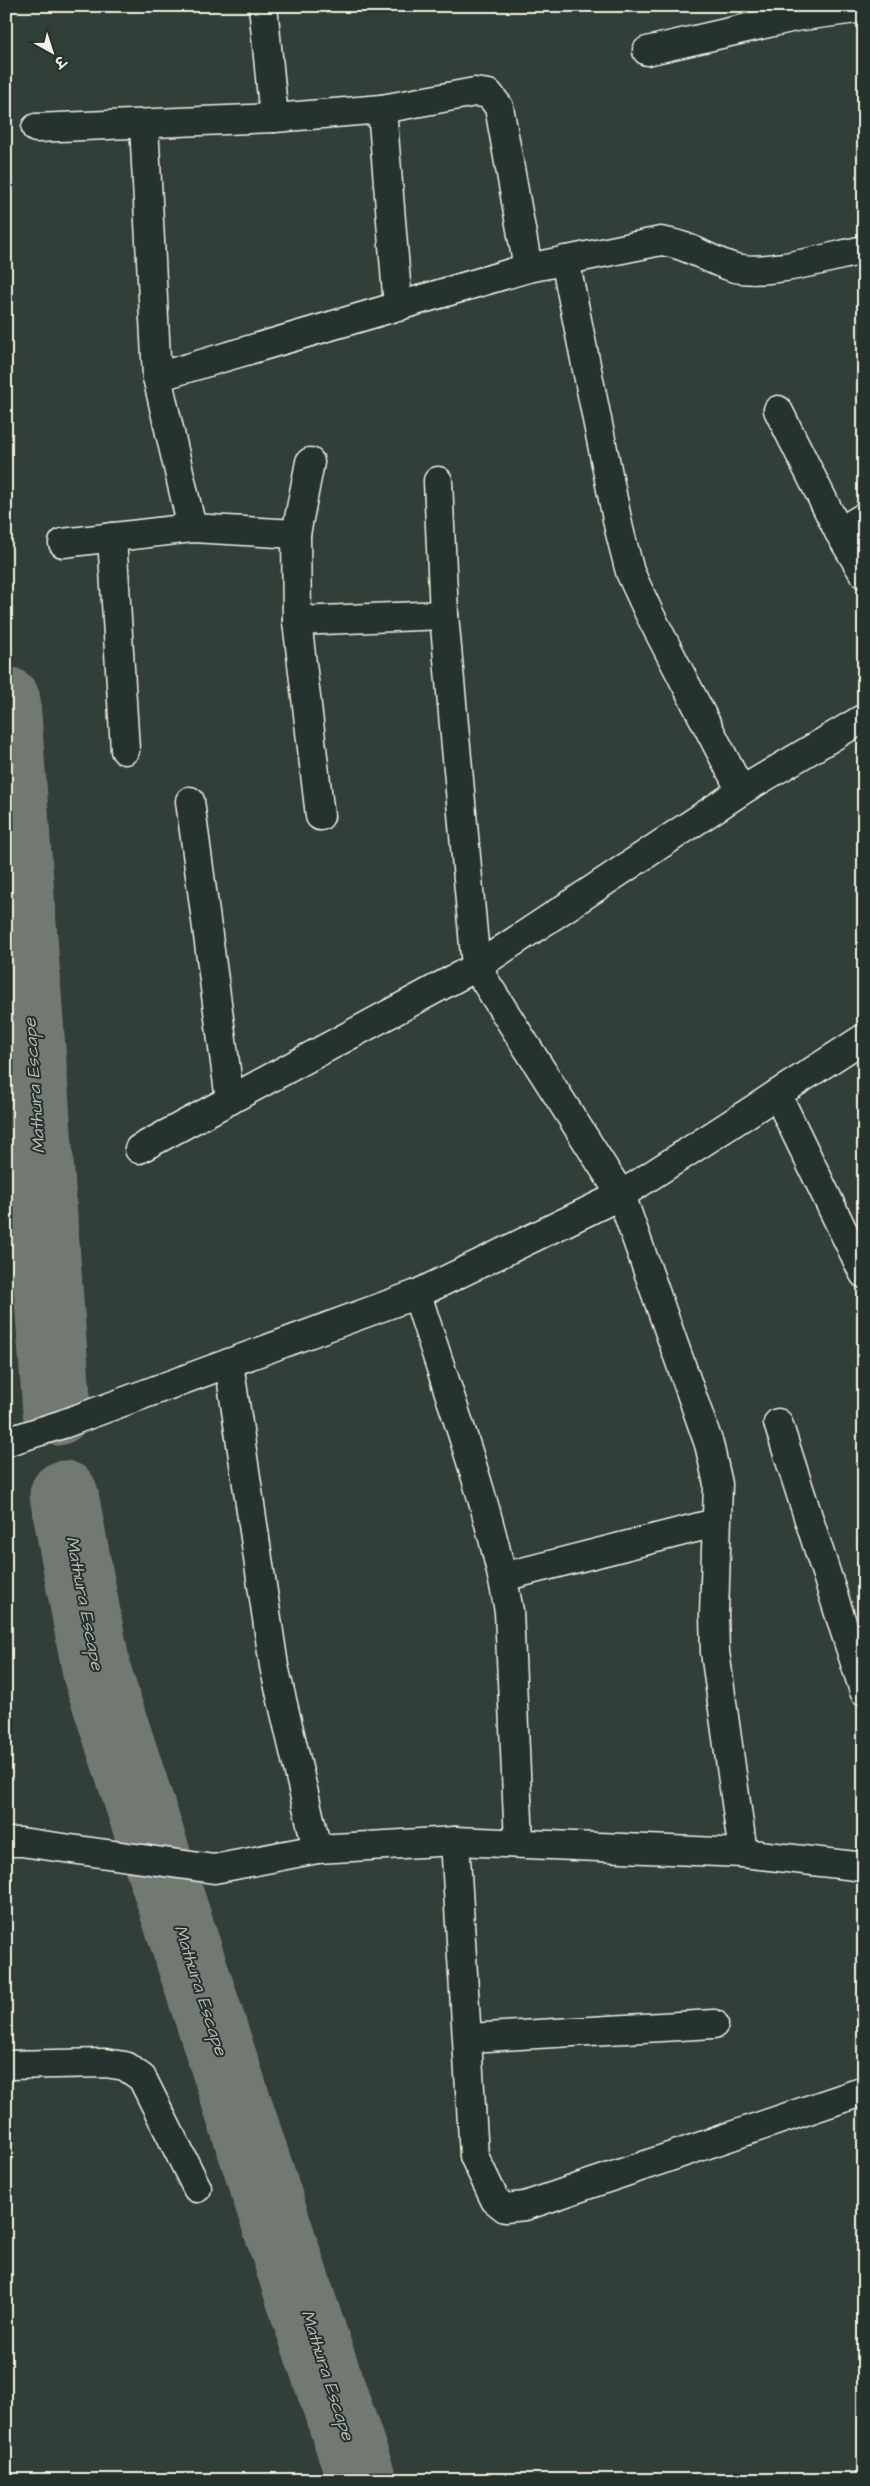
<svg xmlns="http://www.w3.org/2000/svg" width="870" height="2486" font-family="'Architects Daughter','Playpen Sans Deva',sans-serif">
  <rect width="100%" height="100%" fill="#323e38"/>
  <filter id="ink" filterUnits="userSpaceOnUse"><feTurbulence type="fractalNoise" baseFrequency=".02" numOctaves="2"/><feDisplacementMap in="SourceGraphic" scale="10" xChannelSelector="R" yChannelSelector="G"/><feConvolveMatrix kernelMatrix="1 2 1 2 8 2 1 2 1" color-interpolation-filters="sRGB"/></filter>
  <g filter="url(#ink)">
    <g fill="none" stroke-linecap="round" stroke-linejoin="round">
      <g stroke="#727972" stroke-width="69">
        <path d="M6 701 57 1411"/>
        <path d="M64 1495 97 1673 306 2315 362 2480"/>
      </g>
      <g stroke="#f4f1e8" stroke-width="31">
        <g id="minor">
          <path d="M263 6 274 118"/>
          <path d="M647 51 795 17 864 8"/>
          <path d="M382 109 398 307"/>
          <path d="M144 124 157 377 528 268 661 241C690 245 706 259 732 267 764 277 829 257 864 250"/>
          <path d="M36 128 274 118 382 109 475 92 489 94 499 107 528 268"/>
          <path d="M565 260 619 529 630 572 649 613 741 791"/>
          <path d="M157 377 192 528"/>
          <path d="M778 410 839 532 864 574"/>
          <path d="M310 462 296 534 297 621 320 816"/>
          <path d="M438 481 444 615 476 967 621 1195 709 1444 718 1484 714 1615 715 1652 743 1853"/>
          <path d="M839 532 864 517"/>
          <path d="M112 537 125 750"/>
          <path d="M63 543 192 528 296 534"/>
          <path d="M297 621 444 615"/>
          <path d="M190 801 230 1100"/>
          <path d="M777 1094 864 1274"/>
          <path d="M139 1149 476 967 741 791 864 718"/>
          <path d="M417 1294C449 1397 490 1505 509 1611L519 1843"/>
          <path d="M229 1363 274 1666 317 1849"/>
          <path d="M778 1423 864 1691"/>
          <path d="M503 1577 715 1523"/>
          <path d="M455 1841 474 2156 495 2200 505 2208 525 2206 864 2091"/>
          <path d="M6 1842H21L214 1869 317 1849 455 1841 743 1853 864 1867"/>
          <path d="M468 2038 714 2024"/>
          <path d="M6 2065 105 2063 125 2066 142 2078 197 2188"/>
        </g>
      </g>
      <g stroke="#f4f1e8" stroke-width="31">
        <path id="tertiary" d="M6 1442 63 1424 417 1294 621 1195 864 1038"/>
      </g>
      <use href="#minor" stroke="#26332d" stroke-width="28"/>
      <use href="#tertiary" stroke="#26332d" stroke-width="28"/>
      <path stroke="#f4f1e8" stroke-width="4" d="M851 2480 864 2475"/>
    </g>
  </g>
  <g text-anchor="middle" stroke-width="4" stroke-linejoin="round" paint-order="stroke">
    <g font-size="18" font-style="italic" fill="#babbb3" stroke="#26332d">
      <text transform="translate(34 1086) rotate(-94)" y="6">Mathura Escape</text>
      <text transform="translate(85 1603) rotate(79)" y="6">Mathura Escape</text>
      <text transform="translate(201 1990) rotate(72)" y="6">Mathura Escape</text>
      <text transform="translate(328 2375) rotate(72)" y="6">Mathura Escape</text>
    </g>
  </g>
  <rect width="870" height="2486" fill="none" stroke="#26332d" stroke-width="25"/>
  <rect x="12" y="12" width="845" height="2461" fill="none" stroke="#f4f1e8" stroke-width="2" filter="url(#ink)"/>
  <g transform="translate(52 52) rotate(141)" stroke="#26332d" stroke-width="4" paint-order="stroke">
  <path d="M0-4L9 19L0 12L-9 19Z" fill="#f4f1e8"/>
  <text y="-8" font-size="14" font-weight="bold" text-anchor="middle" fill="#f4f1e8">उ</text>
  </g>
</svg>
